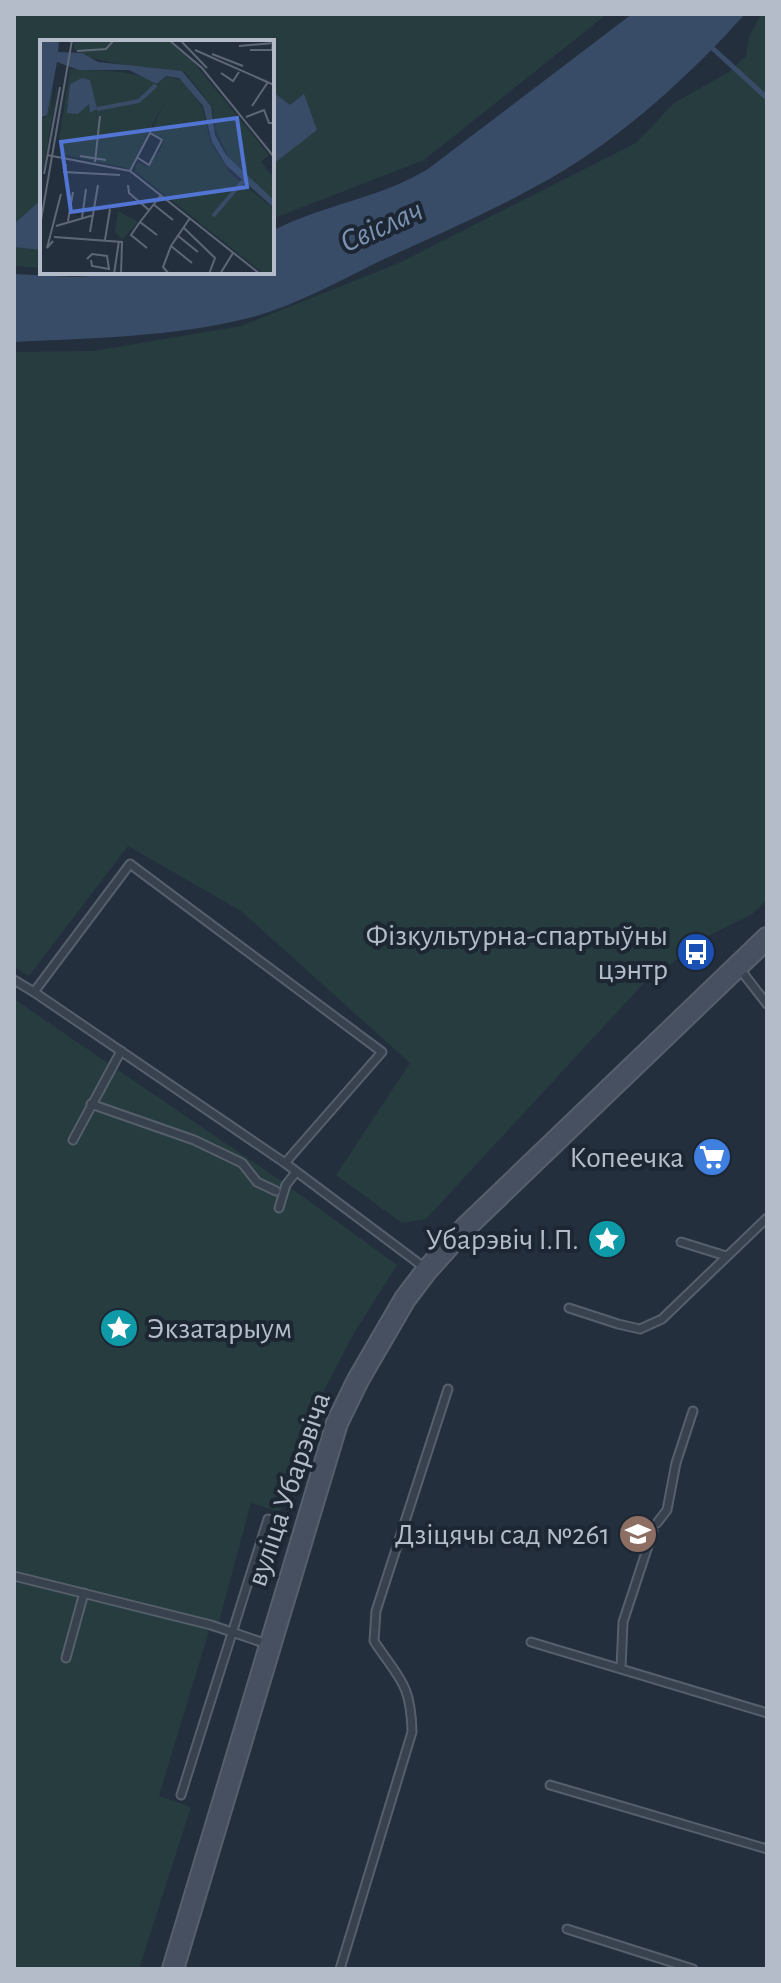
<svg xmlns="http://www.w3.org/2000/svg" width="781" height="1983" font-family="'Alegreya Sans',sans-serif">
  <rect width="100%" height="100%" fill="#242f3e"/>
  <g fill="#263c3f">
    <path d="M14 14H607L424 160 272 219V42H42V268L14 266Z"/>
    <path d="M761 14H767V900L751 915 710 935 642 985 426 1219 402 1223 336 1175 410 1063 241 911 128 846 29 976 14 967V352L93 351 241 326 399 263 636 143 674 103 729 72 746 56 749 37Z"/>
    <path d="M14 999 284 1183 397 1265 354 1333 310 1417 280 1512 251 1503 219 1622 212 1621 159 1796 191 1807 139 1969H14Z"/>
  </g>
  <g fill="#394c67">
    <path d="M632 14H745C689 76 624 136 551 178 497 209 439 234 382 260 339 281 295 306 249 318 173 337 92 338 14 342V274L76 277 143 272H272V231C324 204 376 200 428 169Z"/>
    <path d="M272 91 290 105 304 94 317 130 272 165Z"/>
    <path d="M42 199V250L14 247V224Z"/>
  </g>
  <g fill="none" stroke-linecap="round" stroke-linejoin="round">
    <path stroke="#394c67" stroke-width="5" d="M709 45 767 98"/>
    <g stroke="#565f6c" stroke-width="11">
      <g id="service">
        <path d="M739 968 767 1004"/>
        <path d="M14 980 34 992"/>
        <path d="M91 1104 194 1140 242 1163 257 1182 276 1191"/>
        <path d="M73 1140 121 1051"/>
        <path d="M285 1163 382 1052 130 864 34 992 285 1163 425 1268"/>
        <path d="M279 1208 286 1185 296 1172"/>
        <path d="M681 1242 726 1256"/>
        <path d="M569 1308 618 1324 640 1329 662 1319 767 1218"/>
        <path d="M657 1523 667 1510 676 1463 693 1411"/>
        <path d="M14 1576 211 1625 267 1644"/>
        <path d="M531 1642 767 1713"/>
        <path d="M66 1658 84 1593"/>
        <path d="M621 1668 623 1622 653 1531"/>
        <path d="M550 1785 767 1849"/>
        <path d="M181 1795 268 1519"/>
        <path d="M567 1929 693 1969"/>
        <path d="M340 1969 412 1732C411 1683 399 1679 374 1641L376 1611 448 1389"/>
      </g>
    </g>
    <g stroke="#565f6c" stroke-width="24">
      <path id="secondary" d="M173 1969 337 1423 358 1380 405 1299 427 1270 465 1228 767 938"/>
    </g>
    <use href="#service" stroke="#38414e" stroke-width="7"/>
    <use href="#secondary" stroke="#465061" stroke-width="20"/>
  </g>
  <defs>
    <g id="bus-disc" transform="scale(2)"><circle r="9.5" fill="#1a4fb4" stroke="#1d2633"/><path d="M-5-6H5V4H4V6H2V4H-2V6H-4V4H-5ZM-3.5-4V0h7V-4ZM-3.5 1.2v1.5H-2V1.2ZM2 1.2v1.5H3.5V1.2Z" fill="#fff"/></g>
    <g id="supermarket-disc" transform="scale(2)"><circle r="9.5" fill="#3f7fe0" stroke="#1d2633"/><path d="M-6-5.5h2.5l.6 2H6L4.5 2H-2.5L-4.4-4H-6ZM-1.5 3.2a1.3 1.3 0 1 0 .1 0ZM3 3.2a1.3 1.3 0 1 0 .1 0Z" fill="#fff"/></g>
    <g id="sight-disc" transform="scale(2)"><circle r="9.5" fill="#0f9aa8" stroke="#1d2633"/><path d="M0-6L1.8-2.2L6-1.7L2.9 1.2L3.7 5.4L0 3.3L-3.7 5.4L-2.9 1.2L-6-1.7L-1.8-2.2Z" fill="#fff"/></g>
    <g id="school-disc" transform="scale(2)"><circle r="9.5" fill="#8d6e63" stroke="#1d2633"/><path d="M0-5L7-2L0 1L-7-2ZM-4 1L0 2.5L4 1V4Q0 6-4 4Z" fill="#fff"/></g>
  </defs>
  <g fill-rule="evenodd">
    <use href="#bus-disc" x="696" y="952"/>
    <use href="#supermarket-disc" x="712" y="1157"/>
    <use href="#sight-disc" x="607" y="1239"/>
    <use href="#sight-disc" x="119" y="1328"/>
    <use href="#school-disc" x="638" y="1534"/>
  </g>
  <g text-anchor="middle" stroke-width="8" stroke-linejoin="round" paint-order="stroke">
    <g font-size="30" fill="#b4bcc9" stroke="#1d2633" text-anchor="end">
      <text x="668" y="945">Фізкультурна-спартыўны<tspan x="668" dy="34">цэнтр</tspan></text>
      <text x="684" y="1167">Копеечка</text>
      <text x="579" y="1249">Убарэвіч І.П.</text>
      <text x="147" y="1338" text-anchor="start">Экзатарыум</text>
      <text x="610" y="1544">Дзіцячы сад №261</text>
    </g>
    <g font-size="30" fill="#b4bcc9" stroke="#1d2633">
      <text transform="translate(288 1489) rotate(-71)" y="10">вуліца Убарэвіча</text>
    </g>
    <g font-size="32" font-style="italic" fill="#7c92b1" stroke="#1d2633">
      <text transform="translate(381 225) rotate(-24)" y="11">Свіслач</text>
    </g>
  </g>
  <g transform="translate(40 40)">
    <rect width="234" height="234" fill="#242f3e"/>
    <path d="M34 0H127L151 19 229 115 221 122 234 138V160L188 117 175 88 172 66 144 31 103 29 51 18 34 9ZM15 25 10 79 20 33 0 147V78H5ZM30 29 82 32 113 39 117 45 126 36 142 40 162 67 171 103 190 133 234 169V234H224L95 131 97 122 108 127 120 110 124 100 111 92 125 60 90 129 21 114 19 100ZM78 171 98 182 82 200 75 192Z" fill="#263c3f"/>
    <path d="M0 0H19L18 12 42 13 58 22 142 31 171 66 175 95 186 115 234 160V168L186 125 172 102 163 66 139 38 126 36 117 44 89 30H39L17 22 7 75 0 78ZM42 38 50 40 57 69 50 73 49 64 38 74 27 73 30 44Z" fill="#394c67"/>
    <path fill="none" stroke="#394c67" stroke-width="4" d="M57 69 99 61 116 45M173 176 203 141"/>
    <path fill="none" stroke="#5e6776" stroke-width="2" d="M129 0 162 28 234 117M142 2 167 28M199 6 234 3M155 10 234 45M210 10H232L233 3M37 11 66 9 74 0M172 14 203 26M181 33 193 41 199 32M212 66 228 42M206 77 224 70 229 83H234M7 115 90 131 220 234M40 116 66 120M55 122 60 76M26 124 24 132 80 135M90 131 110 93 122 100 109 125 98 118M4 134 20 47M88 145 89 153 109 170M113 164 133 180M42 178 46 149M28 181 33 152M100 182 91 195 107 208M0 186 32 0M16 186 54 175M144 188 175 218 169 234M50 192 58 145M117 195 100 182 121 155M137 195 158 212M14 197 82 202 81 234M65 200 70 169M13 201 7 208 21 154M131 206 152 223M47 219 52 214 67 216 69 229 52 226 51 220M74 234 79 201M129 234 123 227 131 206 150 178M180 234 193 213"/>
    <path fill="#5274d3" fill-opacity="0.15" stroke="#5274d3" stroke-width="4" d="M197 78 207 147 31 172 21 102Z"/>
    <rect width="234" height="234" fill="none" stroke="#b4bcc9" stroke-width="4"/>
  </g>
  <rect width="781" height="1983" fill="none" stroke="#b4bcc9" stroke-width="32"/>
</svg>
